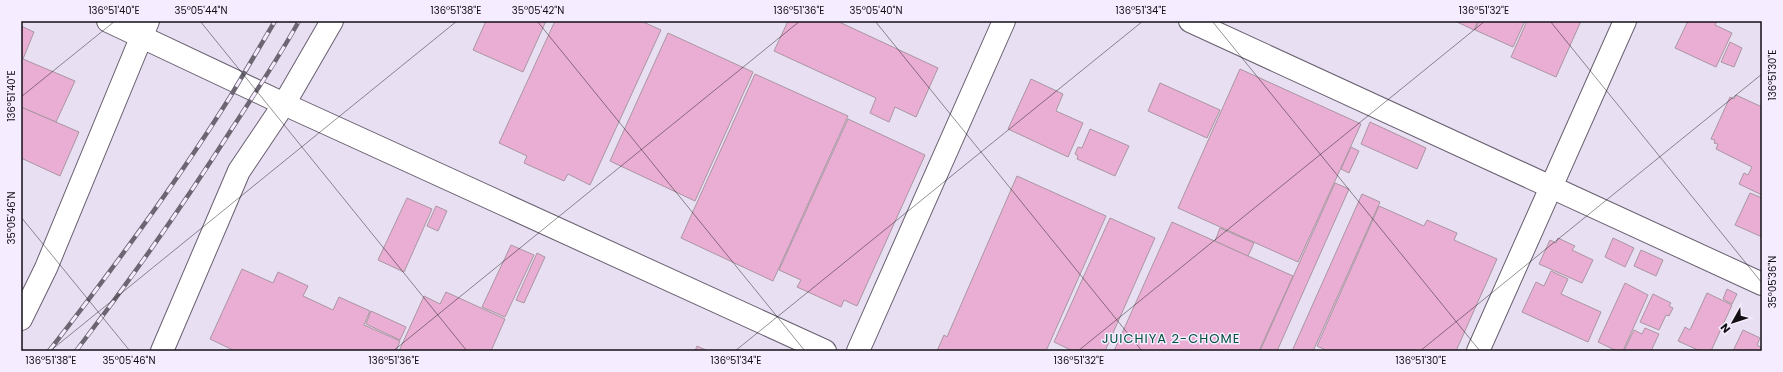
<svg xmlns="http://www.w3.org/2000/svg" width="1783" height="372" font-family="Poppins,sans-serif">
  <rect width="100%" height="100%" fill="#e9dff2"/>
  <g fill="#eaaed4" stroke="#a996a1">
    <path d="M486 21H546L523 72 473 50Z"/>
    <path d="M555 21H641L661 30 590 185 568 174 564 181 524 163 527 156 499 143Z"/>
    <path d="M788 21H837L938 68 916 117 895 107 889 122 870 113 876 98 774 51Z"/>
    <path d="M1455 21H1478L1474 30Z"/>
    <path d="M1479 21H1525L1513 47 1475 30Z"/>
    <path d="M1527 21H1581L1556 77 1511 57Z"/>
    <path d="M1688 21H1717L1715 25 1732 33 1716 67 1675 48Z"/>
    <path d="M21 26 34 32 23 59 75 81 56 122 21 107Z"/>
    <path d="M668 33 753 72 695 201 610 161Z"/>
    <path d="M1730 42 1742 48 1734 67 1721 62Z"/>
    <path d="M1240 69 1361 124 1298 262 1178 208Z"/>
    <path d="M755 74 848 116 773 281 681 238Z"/>
    <path d="M1031 79 1063 94 1056 111 1083 123 1068 157 1008 129Z"/>
    <path d="M1160 83 1220 110 1207 138 1148 111Z"/>
    <path d="M1736 95 1762 107V195L1739 184 1744 173 1748 175 1752 167 1716 149 1718 144 1714 143 1715 140 1711 139 1730 97 1734 99Z"/>
    <path d="M21 107 79 132 60 176 21 158Z"/>
    <path d="M848 119 925 155 857 306 844 300 841 307 797 287 801 280 779 270Z"/>
    <path d="M1370 122 1426 148 1417 169 1361 144Z"/>
    <path d="M1090 129 1129 146 1115 176 1077 159 1078 156 1075 154 1078 147 1082 148Z"/>
    <path d="M1351 147 1359 151 1349 173 1341 169Z"/>
    <path d="M1017 176 1106 216 1046 351H937L944 335 947 337Z"/>
    <path d="M1335 183 1349 189 1277 351H1260Z"/>
    <path d="M1750 193 1762 198V237L1735 225Z"/>
    <path d="M1362 194 1380 202 1313 351H1292Z"/>
    <path d="M407 198 432 209 404 272 378 260Z"/>
    <path d="M436 206 447 211 438 231 427 226Z"/>
    <path d="M1379 206 1424 226 1427 220 1457 233 1454 240 1497 259 1456 351H1328L1317 346Z"/>
    <path d="M1110 218 1155 238 1105 351H1073L1054 342Z"/>
    <path d="M1172 222 1293 276 1259 351H1114Z"/>
    <path d="M1220 228 1254 243 1248 256 1215 241Z"/>
    <path d="M1558 238 1575 246 1572 250 1593 260 1582 283 1539 264 1550 240 1556 243Z"/>
    <path d="M1613 238 1634 248 1625 267 1605 257Z"/>
    <path d="M511 245 534 255 505 317 482 307Z"/>
    <path d="M1641 250 1663 260 1656 276 1634 266Z"/>
    <path d="M537 253 545 257 524 303 516 300Z"/>
    <path d="M242 269 273 283 278 272 308 286 303 296 333 310 339 297 370 311 364 325 400 341 396 351H235L210 339Z"/>
    <path d="M1551 271 1568 279 1561 294 1601 312 1588 342 1522 312 1536 282 1544 286Z"/>
    <path d="M1625 283 1648 295 1623 351H1617L1598 342Z"/>
    <path d="M1727 289 1737 294 1732 304 1723 299Z"/>
    <path d="M446 292 505 319 491 351H399L424 296 440 304Z"/>
    <path d="M1707 293 1732 305 1711 351H1700L1678 341 1685 327 1690 330Z"/>
    <path d="M1653 294 1671 303 1669 306 1673 308 1669 316 1666 315 1659 330 1640 322Z"/>
    <path d="M371 311 406 327 400 340 366 324Z"/>
    <path d="M1645 328 1659 334 1651 351H1624L1634 330 1642 334Z"/>
    <path d="M1743 330 1760 338 1757 345 1762 348V351H1733Z"/>
    <path d="M697 346 708 351H695Z"/>
  </g>
  <g fill="none" stroke-linecap="round" stroke-linejoin="round">
    <g stroke="#685f6f" stroke-width="24">
      <g id="street">
        <path d="M1190 21 1762 284"/>
        <path d="M21 319 46 268 148 21"/>
        <path d="M858 351 1004 21"/>
        <path d="M1478 351 1625 21"/>
      </g>
    </g>
    <g stroke="#685f6f" stroke-width="24">
      <g id="secondary">
        <path d="M108 21 284 104 825 351"/>
        <path d="M162 351 239 171 284 104 332 21"/>
      </g>
    </g>
    <use href="#street" stroke="#fff" stroke-width="22"/>
    <use href="#secondary" stroke="#fff" stroke-width="22"/>
    <g stroke="#6c6672" stroke-width="4.5">
      <g id="rail">
        <path d="M49 351C113 269 175 185 230 97 245 72 260 46 275 21"/>
        <path d="M76 351C132 278 184 204 233 127 256 92 279 57 299 21"/>
      </g>
    </g>
    <use href="#rail" stroke="#f6ecff" stroke-width="3" stroke-dasharray="9" stroke-linecap="butt"/>
  </g>
  <path fill="none" stroke="#120f15" stroke-width="1" stroke-opacity="0.45" d="M200 21 467 351M537 21 805 351M875 21 1142 351M1212 21 1480 351M1550 21 1762 283M21 97 115 21M21 217 130 351M50 351 457 21M393 351 800 21M735 351 1143 21M1078 351 1485 21M1420 351 1762 74"/>
  <g text-anchor="middle" stroke-width="3" stroke-linejoin="round" paint-order="stroke">
    <g font-size="13" letter-spacing="1" fill="#00523c" stroke="#f6ecff">
      <text x="1171" y="343">JUICHIYA 2-CHOME</text>
    </g>
  </g>
  <rect width="1783" height="372" fill="none" stroke="#f6ecff" stroke-width="44"/>
  <g transform="translate(1733 322) rotate(231)" stroke="#f6ecff" stroke-width="3" paint-order="stroke">
  <path d="M0-3L7 15L0 10L-7 15Z" fill="#120f15"/>
  <text y="-6" font-size="11" font-weight="bold" text-anchor="middle" fill="#120f15">N</text>
  </g>
  <rect x="22" y="22" width="1739" height="328" fill="none" stroke="#120f15" stroke-width="1.5"/>
  <g font-size="10" text-anchor="middle" fill="#120f15">
    <text x="114" y="14">136°51'40"E</text>
    <text x="201" y="14">35°05'44"N</text>
    <text x="456" y="14">136°51'38"E</text>
    <text x="538" y="14">35°05'42"N</text>
    <text x="799" y="14">136°51'36"E</text>
    <text x="876" y="14">35°05'40"N</text>
    <text x="1141" y="14">136°51'34"E</text>
    <text x="1484" y="14">136°51'32"E</text>
    <text transform="translate(1772 75) rotate(-90)" y="4">136°51'30"E</text>
    <text transform="translate(11 96) rotate(-90)" y="4">136°51'40"E</text>
    <text transform="translate(11 218) rotate(-90)" y="4">35°05'46"N</text>
    <text transform="translate(1772 282) rotate(-90)" y="4">35°05'36"N</text>
    <text x="51" y="364">136°51'38"E</text>
    <text x="129" y="364">35°05'46"N</text>
    <text x="394" y="364">136°51'36"E</text>
    <text x="736" y="364">136°51'34"E</text>
    <text x="1079" y="364">136°51'32"E</text>
    <text x="1421" y="364">136°51'30"E</text>
  </g>
</svg>
